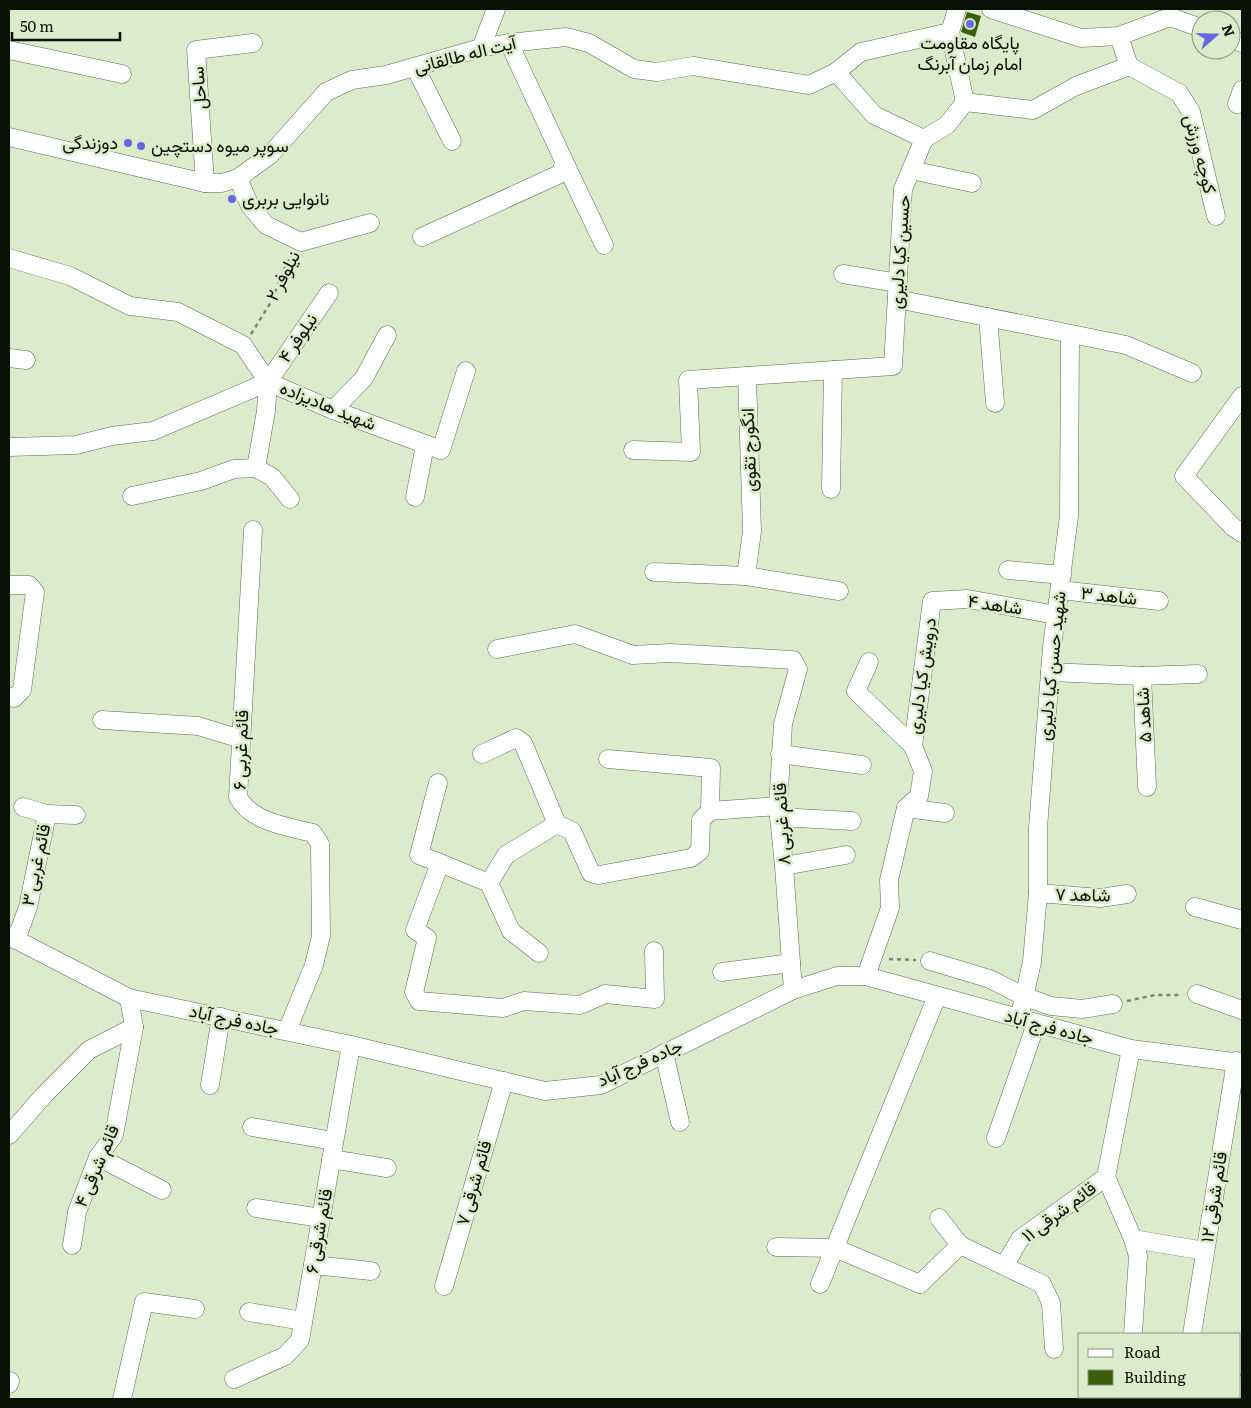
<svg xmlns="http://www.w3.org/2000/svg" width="1251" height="1408" font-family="Literata,Vazirmatn,serif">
  <rect width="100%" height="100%" fill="#daeccb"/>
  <path fill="#3a5e09" d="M967 12 981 16 975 37 961 32Z"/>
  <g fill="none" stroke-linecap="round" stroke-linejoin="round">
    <g stroke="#5b6a4d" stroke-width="19">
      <g id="minor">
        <path d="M991 9 1081 38 1119 36 1170 17 1201 28"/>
        <path d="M950 32 965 102"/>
        <path d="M1119 36 1129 66 1179 93 1191 112 1216 216"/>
        <path d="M1231 39 1242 43"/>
        <path d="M481 48 496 9"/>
        <path d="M9 50 122 74"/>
        <path d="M415 67 452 141"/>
        <path d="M836 72 874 115 924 139"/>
        <path d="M965 102 1033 110 1076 86 1129 66"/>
        <path d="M1237 104 1242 90"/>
        <path d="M9 137 205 183H222L238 178 270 155 326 92 352 80 386 75 481 48 509 43 566 37 589 43 634 69 657 72 693 66 809 85 836 72 861 52 950 32 957 9"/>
        <path d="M564 161 604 245"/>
        <path d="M911 170 972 183"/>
        <path d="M238 178 250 206 266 225 301 242 370 223"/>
        <path d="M205 183 196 50 253 43"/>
        <path d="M422 237 562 173 564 161 509 43"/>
        <path d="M9 258 70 276 130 306 178 312 243 345 268 382 333 410 441 450 466 371"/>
        <path d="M843 274 898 283"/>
        <path d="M897 299 1126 345 1192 373"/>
        <path d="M988 317 995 403"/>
        <path d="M9 358 26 360"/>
        <path d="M268 382 329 293"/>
        <path d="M1242 396 1184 476 1233 527 1242 533"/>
        <path d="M333 410 364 378 387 335"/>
        <path d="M9 447 76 445 112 436 153 431 268 382"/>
        <path d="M633 450 691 452 688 380 747 376"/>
        <path d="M256 468 266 411 268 382"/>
        <path d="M831 489 833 370"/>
        <path d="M132 496 201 481 234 469 256 468 272 477 290 499"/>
        <path d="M415 497 425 445"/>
        <path d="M253 530 238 797C251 822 288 827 313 833L320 844 321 936 314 965 287 1031"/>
        <path d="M1008 570 1062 575"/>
        <path d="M654 572 746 576"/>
        <path d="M9 585H29L35 592 22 690 14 698 9 697"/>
        <path d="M1060 590 1159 601"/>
        <path d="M839 591 746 576 752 531 747 376 893 366 903 189 924 139 947 125 965 102"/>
        <path d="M497 649 575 634 633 655 670 653 793 660 798 669 783 724 778 806 784 866 793 990"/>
        <path d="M869 662 856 691 913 746"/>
        <path d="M1050 672 1142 676 1147 787"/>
        <path d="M1142 676 1198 674"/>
        <path d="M102 720 198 726 241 739"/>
        <path d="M482 754 516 738 523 743 557 824"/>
        <path d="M780 754 862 765"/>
        <path d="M608 759 711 768 710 811"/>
        <path d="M438 783 419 855 440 863"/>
        <path d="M906 808 945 813"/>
        <path d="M47 814 76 815"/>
        <path d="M779 817 852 821"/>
        <path d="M784 866 846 855"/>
        <path d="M489 883 506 855 557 824 572 831 591 873 599 875 691 858 700 851 701 820 710 811 778 806"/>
        <path d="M1038 893 1100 898 1127 894"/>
        <path d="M1195 907 1242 920"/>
        <path d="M9 936 129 998 351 1045 545 1091 601 1085 793 990 837 976H866L1131 1049 1242 1063"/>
        <path d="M16 940 28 907 47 814 23 807"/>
        <path d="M539 953 511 931 489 883 440 863 415 930 427 938 414 992 419 1001 503 1008 524 1001 580 1005 605 994 655 999 654 951"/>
        <path d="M930 961 990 979 1023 996 1051 1006 1082 1009 1113 1004"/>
        <path d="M722 972 791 963"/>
        <path d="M866 976 890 908 889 880 906 808 919 796 923 771 913 746 932 601 968 599 1056 615"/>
        <path d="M1197 994 1242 1010"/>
        <path d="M1019 1019 1032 962 1038 893V828L1052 647 1069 516 1070 334"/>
        <path d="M664 1053 680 1122"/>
        <path d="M210 1085 221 1017"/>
        <path d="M252 1127 334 1141"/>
        <path d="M9 1135 45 1094 89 1050 134 1027"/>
        <path d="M996 1138 1036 1024"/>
        <path d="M98 1157 162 1190"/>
        <path d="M331 1159 387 1168"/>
        <path d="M1106 1177 1133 1239 1138 1256 1133 1334"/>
        <path d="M256 1208 321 1218"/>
        <path d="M939 1218 960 1245"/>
        <path d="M1133 1239 1205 1251"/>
        <path d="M72 1245 77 1212 98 1157 114 1135 134 1027 129 998"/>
        <path d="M776 1247 835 1248 920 1284 960 1245 1004 1266"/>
        <path d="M313 1265 371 1271"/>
        <path d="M820 1284 937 996"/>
        <path d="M444 1286 504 1081"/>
        <path d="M249 1312 303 1321"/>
        <path d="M1192 1334 1236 1061"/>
        <path d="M1054 1349 1051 1303 1042 1284 1004 1266 1020 1239 1106 1177 1131 1049"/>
        <path d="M234 1379 285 1356 300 1340 351 1045"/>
        <path d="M9 1384 10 1381"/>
        <path d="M1131 1397V1399"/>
        <path d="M1190 1397V1399"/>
        <path d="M122 1399 144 1302 195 1309"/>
        <path d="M1094 1399 1103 1397"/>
      </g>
    </g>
    <g stroke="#79856f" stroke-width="2.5" stroke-dasharray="4 4" stroke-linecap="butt">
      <path d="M251 334 271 302 286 265 292 255"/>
      <path d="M889 959 916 960"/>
      <path d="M1127 1001 1155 995H1181"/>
      <path d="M1240 1375H1242"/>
    </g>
    <use href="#minor" stroke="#fff" stroke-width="18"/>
  </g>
  <g fill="#6668e1" stroke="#daeccb" stroke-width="2">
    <circle cx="970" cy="24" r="5"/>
    <circle cx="128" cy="143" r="5"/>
    <circle cx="141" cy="146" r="5"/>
    <circle cx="232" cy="199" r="5"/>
  </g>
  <g text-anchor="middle" stroke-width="5" stroke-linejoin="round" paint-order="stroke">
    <g font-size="18" fill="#0a1006" stroke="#daeccb" text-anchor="start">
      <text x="970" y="49" text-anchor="middle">پایگاه مقاومت<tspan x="970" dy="21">امام زمان آبرنگ</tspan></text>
      <text x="118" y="149" text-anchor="end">دوزندگی</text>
      <text x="151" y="152">سوپر میوه دستچین</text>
      <text x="242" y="205">نانوایی بربری</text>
    </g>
    <g font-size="18" fill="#0a1006" stroke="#daeccb">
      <text transform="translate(465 55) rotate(-14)" y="6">آیت اله طالقانی</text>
      <text transform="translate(199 88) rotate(-94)" y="6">ساحل</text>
      <text transform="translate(1200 154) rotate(75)" y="6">کوچه ورزش</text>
      <text transform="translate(900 252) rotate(-86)" y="6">حسین کیا دلیری</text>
      <text transform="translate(283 276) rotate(-63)" y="6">نیلوفر ۲</text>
      <text transform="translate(298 338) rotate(-56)" y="6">نیلوفر ۴</text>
      <text transform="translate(328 406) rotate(22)" y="6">شهید هادیزاده</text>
      <text transform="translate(749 450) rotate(-92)" y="6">انگورج تقوی</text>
      <text transform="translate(1109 596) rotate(6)" y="6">شاهد ۳</text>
      <text transform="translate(995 605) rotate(8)" y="6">شاهد ۴</text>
      <text transform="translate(1052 666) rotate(-84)" y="6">شهید حسن کیا دلیری</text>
      <text transform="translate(922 676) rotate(-82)" y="6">درویش کیا دلیری</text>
      <text transform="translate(1144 715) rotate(-93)" y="6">شاهد ۵</text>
      <text transform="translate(241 750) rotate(-88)" y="6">قائم غربی ۶</text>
      <text transform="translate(782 824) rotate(-93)" y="6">قائم غربی ۸</text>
      <text transform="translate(36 865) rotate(-78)" y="6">قائم غربی ۳</text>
      <text transform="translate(1083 895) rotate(1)" y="6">شاهد ۷</text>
      <text transform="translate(234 1020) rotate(12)" y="6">جاده فرج آباد</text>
      <text transform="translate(1049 1027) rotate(15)" y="6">جاده فرج آباد</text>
      <text transform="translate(640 1063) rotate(-24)" y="6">جاده فرج آباد</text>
      <text transform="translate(97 1166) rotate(-67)" y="6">قائم شرقی ۴</text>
      <text transform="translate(474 1183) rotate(-74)" y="6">قائم شرقی ۷</text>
      <text transform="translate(1214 1197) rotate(-81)" y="6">قائم شرقی ۱۲</text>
      <text transform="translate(1059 1212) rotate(-37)" y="6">قائم شرقی ۱۱</text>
      <text transform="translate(319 1231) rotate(-80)" y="6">قائم شرقی ۶</text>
    </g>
  </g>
  <rect width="1251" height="1408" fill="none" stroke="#0a1006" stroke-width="20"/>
  <rect x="1078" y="1333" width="162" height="65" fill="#daeccb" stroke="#87947c"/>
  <rect x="1088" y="1349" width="25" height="8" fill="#ffffff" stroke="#87947c"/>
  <text x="1124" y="1358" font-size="15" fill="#0a1006">Road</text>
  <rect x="1088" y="1370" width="25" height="15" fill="#3a5e09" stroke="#87947c"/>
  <text x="1124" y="1383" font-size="15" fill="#0a1006">Building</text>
  <g transform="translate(1216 35) rotate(70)"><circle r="24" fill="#daeccb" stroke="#87947c"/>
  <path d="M0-4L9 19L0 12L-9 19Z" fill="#6668e1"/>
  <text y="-8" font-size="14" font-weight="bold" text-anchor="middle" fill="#0a1006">N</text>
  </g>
  <path d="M12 32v8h108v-8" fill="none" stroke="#0a1006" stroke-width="2.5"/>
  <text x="20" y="32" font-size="15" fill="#0a1006" stroke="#daeccb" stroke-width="4" paint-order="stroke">50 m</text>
</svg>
